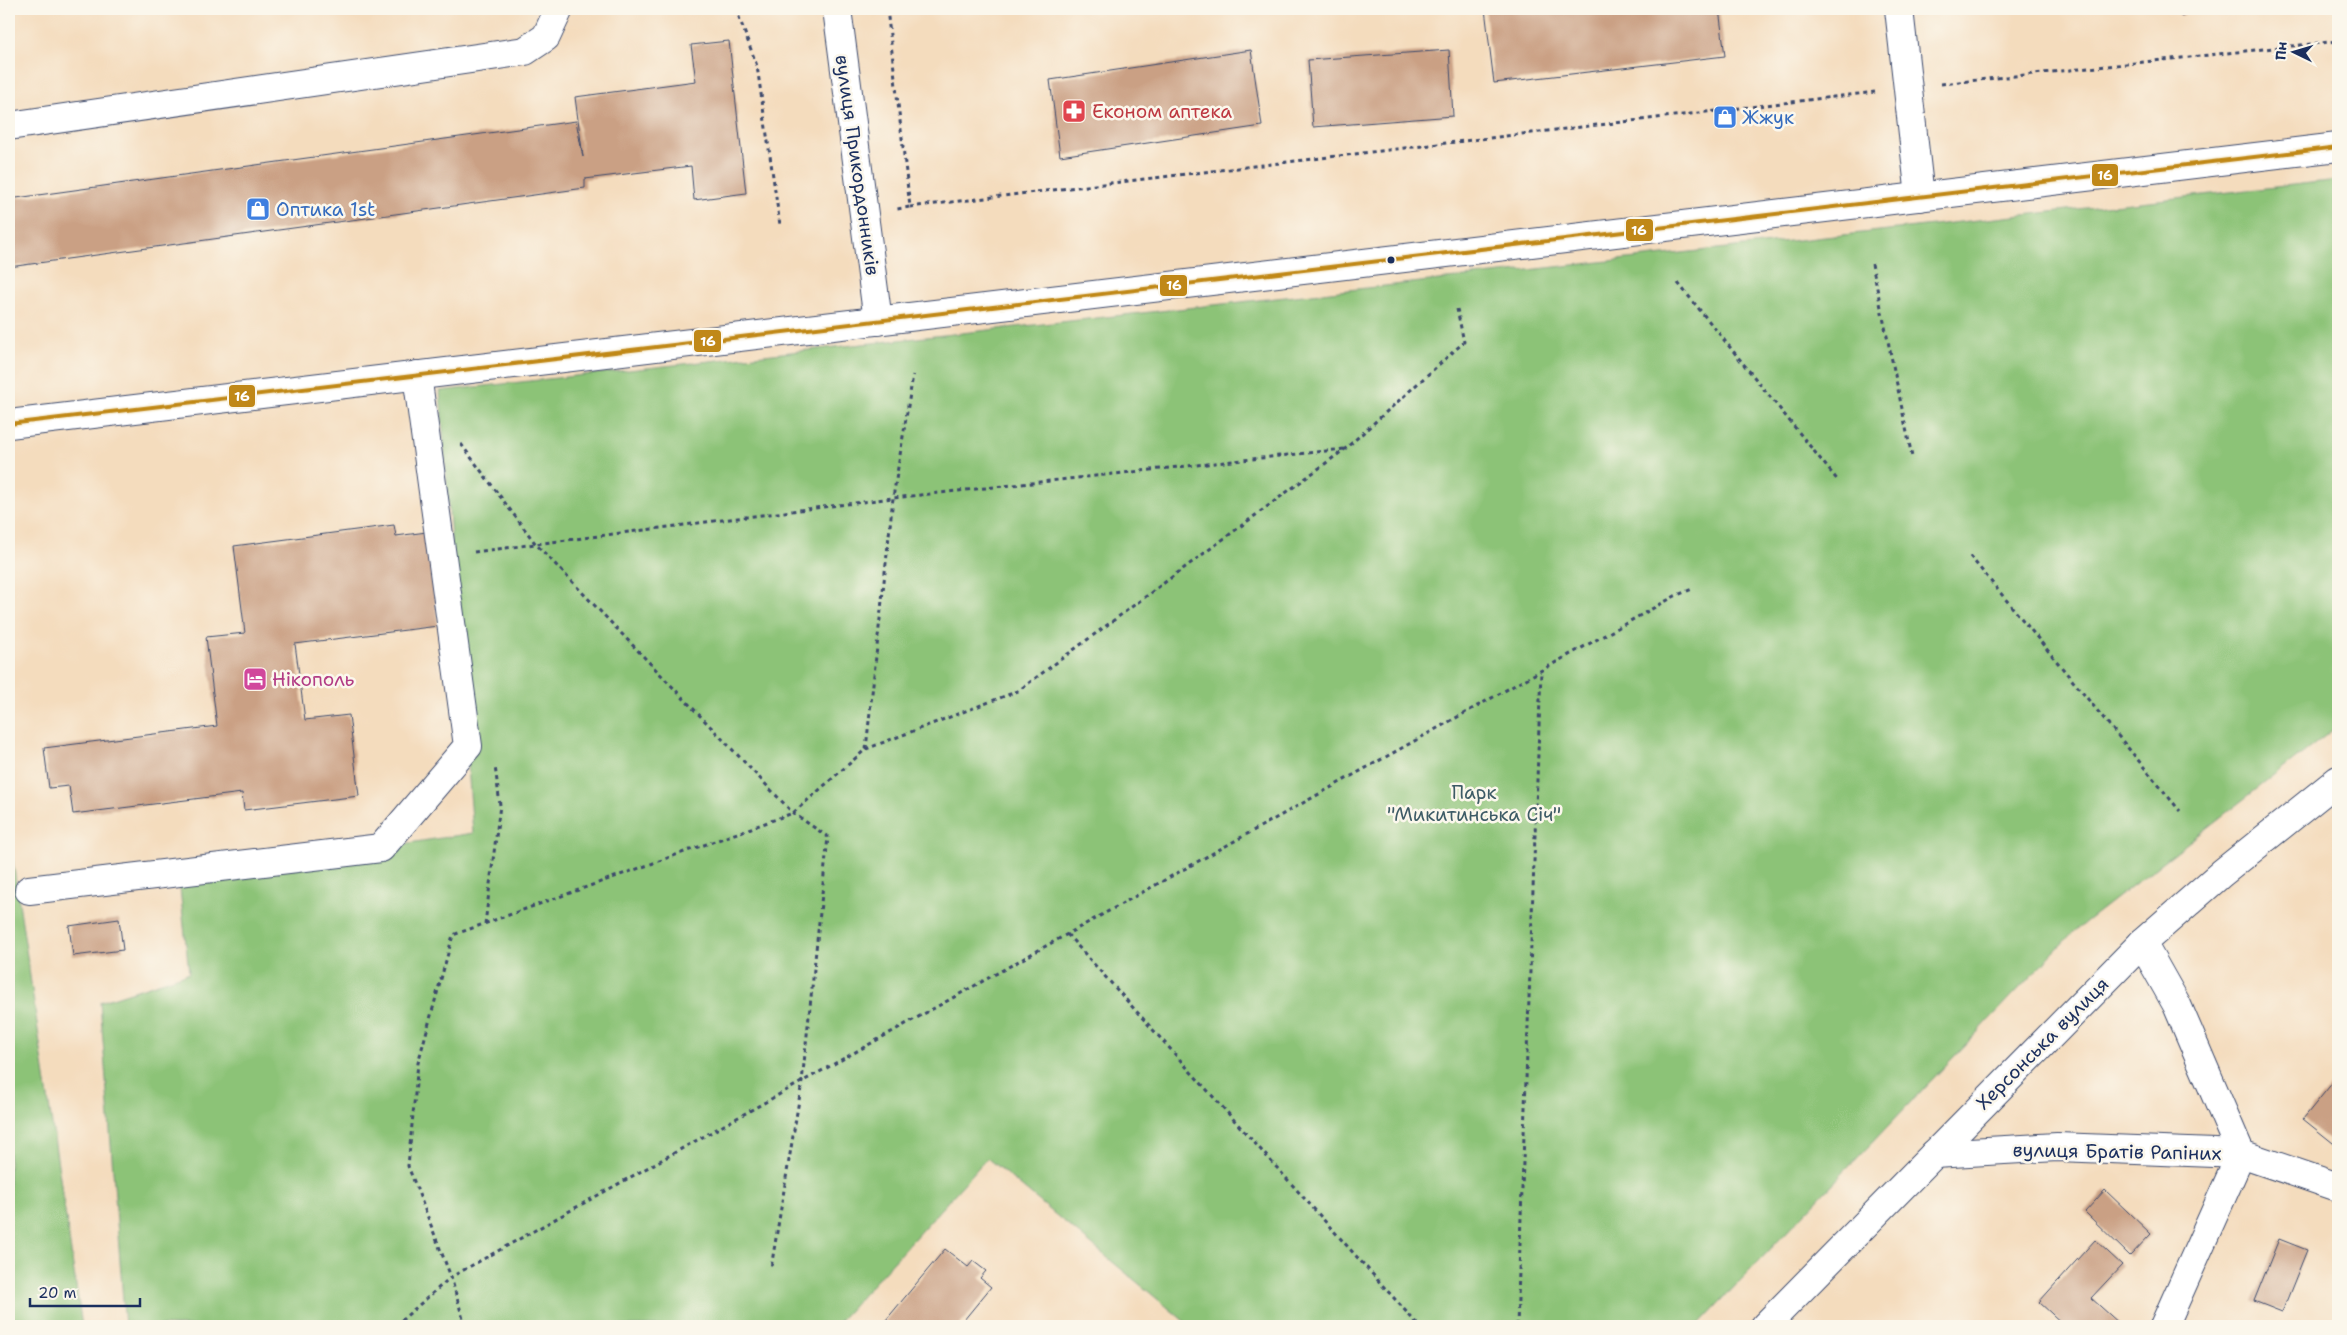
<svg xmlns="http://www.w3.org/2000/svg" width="2347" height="1335" font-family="'Shantell Sans',sans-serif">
  <rect width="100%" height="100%" fill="#fbf7ec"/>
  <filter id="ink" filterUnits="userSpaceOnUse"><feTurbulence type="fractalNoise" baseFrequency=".02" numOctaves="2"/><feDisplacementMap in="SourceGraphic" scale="10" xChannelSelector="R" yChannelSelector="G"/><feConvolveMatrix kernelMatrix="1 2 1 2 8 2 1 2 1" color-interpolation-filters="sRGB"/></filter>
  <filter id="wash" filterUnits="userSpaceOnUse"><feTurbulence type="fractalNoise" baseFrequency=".0096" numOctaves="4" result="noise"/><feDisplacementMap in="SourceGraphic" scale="20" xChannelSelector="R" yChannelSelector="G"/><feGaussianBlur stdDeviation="1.12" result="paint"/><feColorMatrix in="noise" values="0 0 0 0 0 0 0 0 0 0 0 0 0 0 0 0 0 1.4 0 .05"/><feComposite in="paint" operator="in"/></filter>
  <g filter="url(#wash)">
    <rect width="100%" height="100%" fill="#f4dcbd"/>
    <g fill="#8cc377" stroke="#54796a">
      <path d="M2338 180V726L2074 931 1697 1326H1190L987 1158 835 1326H125L100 1002 189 973 179 879 473 833 440 391Z"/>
      <path d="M9 835 82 1326H9Z"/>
    </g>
    <g id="blocks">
      <g fill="#caa084">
        <path d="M1485 9H1719L1725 56 1494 83Z"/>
        <path d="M2172 9H2189L2182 17Z"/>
        <path d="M729 41 746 193 694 200 691 166 585 179V188L9 267V199L576 121 583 157 575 97 696 81 691 45Z"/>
        <path d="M1251 50 1262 126 1060 156 1050 80Z"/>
        <path d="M1449 50 1453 116 1313 127 1308 60Z"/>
        <path d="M394 525 396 536 427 532 438 626 295 644 305 720 349 715 359 796 244 810 242 793 73 814 69 786 49 788 44 748 217 726 206 637 245 633 234 546Z"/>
        <path d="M119 919 123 950 73 956 69 926Z"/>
        <path d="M2338 1076V1147L2303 1119Z"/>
        <path d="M2105 1190 2151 1234 2130 1256 2085 1212Z"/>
        <path d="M2279 1239 2307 1250 2282 1312 2254 1301Z"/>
        <path d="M2095 1240 2122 1265 2091 1298 2120 1324 2118 1326H2065L2039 1302Z"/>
        <path d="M945 1249 968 1267 973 1261 986 1271 980 1278 991 1287 959 1326H881Z"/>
      </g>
    </g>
  </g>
  <g filter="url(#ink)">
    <use href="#blocks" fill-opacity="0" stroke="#3c496c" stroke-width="1"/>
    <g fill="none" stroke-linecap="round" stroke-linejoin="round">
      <g stroke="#3c496c" stroke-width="30">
        <g id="minor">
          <path d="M1899 9 1920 197"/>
          <path d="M9 126 525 51 546 37 559 9"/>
          <path d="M29 890 381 848 468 746 417 375"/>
          <path d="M2142 943 2177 1005 2241 1154 2164 1326"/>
          <path d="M1934 1154 2057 1147 2241 1154 2338 1187"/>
        </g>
      </g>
      <g stroke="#3c496c" stroke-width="30">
        <g id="major">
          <path d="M837 9 878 321"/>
          <path d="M9 424 2338 147"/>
          <path d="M1765 1326 2142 943 2222 873 2338 780"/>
        </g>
      </g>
      <g stroke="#3c496c" stroke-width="3" stroke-dasharray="4 4" stroke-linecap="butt">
        <path d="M736 9 757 66 780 225"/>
        <path d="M887 9 910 207 897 209"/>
        <path d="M1941 84 2338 41"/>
        <path d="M910 207 1875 92"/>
        <path d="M1872 264 1912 457"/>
        <path d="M1678 283 1839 482"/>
        <path d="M461 444 535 543 793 813 828 837 802 1082 771 1268"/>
        <path d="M474 552 893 498 1344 449"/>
        <path d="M1970 556 2180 811"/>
        <path d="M866 749 893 498 913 375"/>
        <path d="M485 924 500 805 495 766"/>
        <path d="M1067 934 1419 1326"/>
        <path d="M395 1326 451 1277 1675 596 1692 589"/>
        <path d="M465 1326 451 1277 408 1166 418 1063 453 935 793 813 866 749 1018 691 1345 449 1464 342 1457 309"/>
        <path d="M1517 1326 1541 671"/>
      </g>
      <use href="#minor" stroke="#fff" stroke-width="28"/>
      <use href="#major" stroke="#fff" stroke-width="28"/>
      <g stroke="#fbf7ec" stroke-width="8">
        <path id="bus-1" d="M9 424 2338 147"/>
      </g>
      <use href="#bus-1" stroke="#c08818" stroke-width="4"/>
    </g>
  </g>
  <defs>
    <g id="pharmacy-square" transform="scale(1.25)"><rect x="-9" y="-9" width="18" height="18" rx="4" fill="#e0444e" stroke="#fbf7ec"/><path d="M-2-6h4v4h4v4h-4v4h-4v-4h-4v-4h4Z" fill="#fff"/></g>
    <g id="shop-square" transform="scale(1.25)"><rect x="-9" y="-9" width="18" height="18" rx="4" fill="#3f7fe0" stroke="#fbf7ec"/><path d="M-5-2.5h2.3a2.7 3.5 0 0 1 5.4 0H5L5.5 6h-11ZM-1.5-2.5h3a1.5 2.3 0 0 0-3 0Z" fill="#fff"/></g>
    <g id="hotel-square" transform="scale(1.25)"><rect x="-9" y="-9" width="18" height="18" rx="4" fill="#d1479c" stroke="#fbf7ec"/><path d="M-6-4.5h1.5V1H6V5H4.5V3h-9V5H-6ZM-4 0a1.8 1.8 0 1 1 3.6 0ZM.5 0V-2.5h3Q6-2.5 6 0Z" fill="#fff"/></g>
  </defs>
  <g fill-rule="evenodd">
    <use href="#pharmacy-square" x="1074" y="111"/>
    <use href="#shop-square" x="1725" y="117"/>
    <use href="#shop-square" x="258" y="209"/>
    <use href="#hotel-square" x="255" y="679"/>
  </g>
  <circle fill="#1b2f5e" stroke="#fbf7ec" stroke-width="2" cx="1391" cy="260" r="4.5"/>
  <g text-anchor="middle" stroke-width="5" stroke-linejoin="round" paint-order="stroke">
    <g font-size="19" fill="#be3a42" stroke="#fbf7ec" text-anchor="start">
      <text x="1092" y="118">Економ аптека</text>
    </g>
    <g font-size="19" fill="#366cbe" stroke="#fbf7ec" text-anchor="start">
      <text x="1742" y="124">Жжук</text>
      <text x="276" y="216">Оптика 1st</text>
    </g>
    <g font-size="19" fill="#1b2f5e" stroke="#fbf7ec">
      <text transform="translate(858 165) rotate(82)" y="7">вулиця Прикордонників</text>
      <text transform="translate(2042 1043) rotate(-45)" y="7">Херсонська вулиця</text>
      <text transform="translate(2117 1151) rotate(1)" y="7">вулиця Братів Рапіних</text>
    </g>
    <g font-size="19" fill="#b23c85" stroke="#fbf7ec" text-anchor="start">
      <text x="272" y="686">Нікополь</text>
    </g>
    <g font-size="19" fill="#3d5b66" stroke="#fbf7ec">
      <text x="1474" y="799">Парк<tspan x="1474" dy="22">"Микитинська Січ"</tspan></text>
    </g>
  </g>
  <g stroke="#fbf7ec" stroke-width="2">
    <rect x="2091" y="163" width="28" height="24" rx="5" fill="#c08818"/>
    <rect x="1625" y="218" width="29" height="24" rx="5" fill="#c08818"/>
    <rect x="1159" y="274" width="29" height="23" rx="5" fill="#c08818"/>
    <rect x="693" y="329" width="29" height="24" rx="5" fill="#c08818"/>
    <rect x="228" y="384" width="28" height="24" rx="5" fill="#c08818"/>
  </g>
  <g font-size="14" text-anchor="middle" font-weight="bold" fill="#fff">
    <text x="2105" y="180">16</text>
    <text x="1639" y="235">16</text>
    <text x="1174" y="290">16</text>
    <text x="708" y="346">16</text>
    <text x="242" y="401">16</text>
  </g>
  <rect width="2347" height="1335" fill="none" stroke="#fbf7ec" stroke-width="30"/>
  <g transform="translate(2294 52) rotate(275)" stroke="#fbf7ec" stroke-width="4" paint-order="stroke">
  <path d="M0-4L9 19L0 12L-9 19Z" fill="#1b2f5e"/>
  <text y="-8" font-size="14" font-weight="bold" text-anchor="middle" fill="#1b2f5e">Пн</text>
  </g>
  <path d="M30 1298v8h110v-8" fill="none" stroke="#1b2f5e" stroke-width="2.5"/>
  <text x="38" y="1298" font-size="15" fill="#1b2f5e" stroke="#fbf7ec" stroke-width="4" paint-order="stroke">20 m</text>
</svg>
